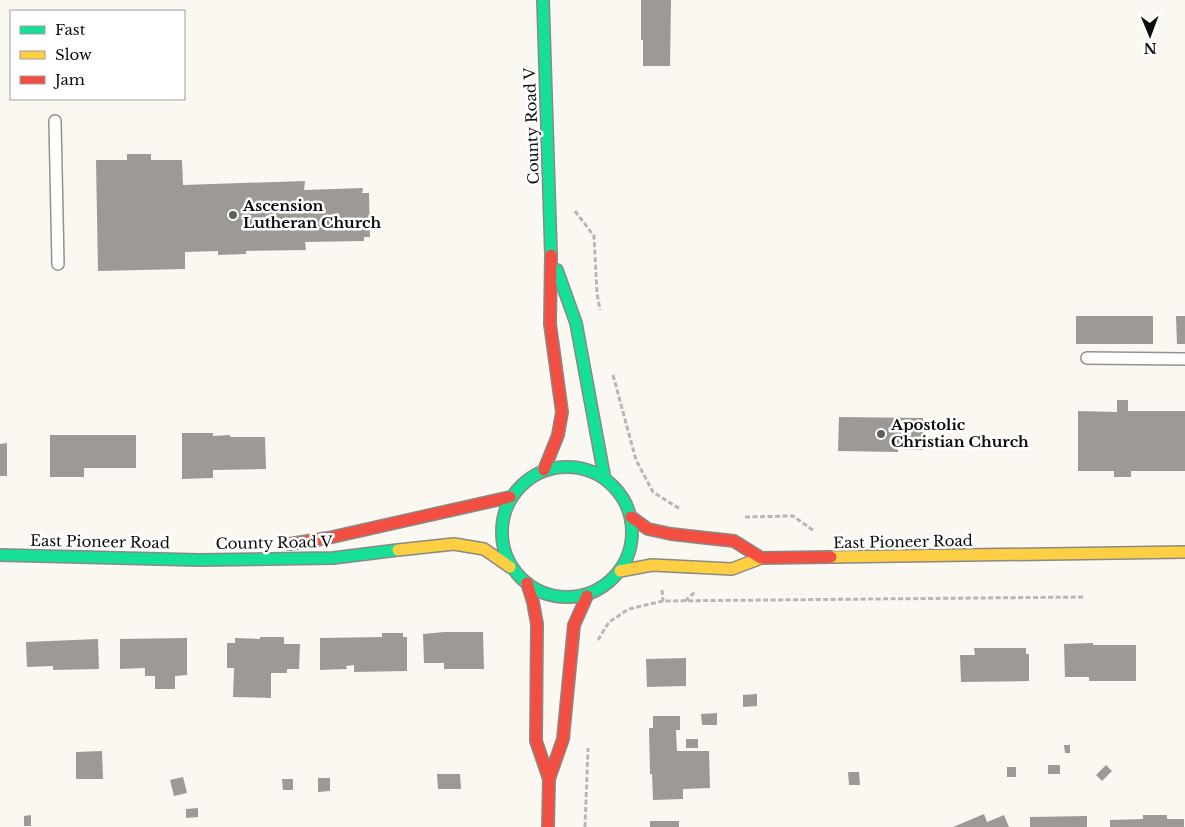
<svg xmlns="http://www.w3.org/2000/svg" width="1185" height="827" font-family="'Libre Baskerville',serif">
  <rect width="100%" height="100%" fill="#faf8f0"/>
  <g fill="#9d9a96">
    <path d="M641 0H671L670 66H643V40H641Z"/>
    <path d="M127 154H151V160H182L183 185 305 181 304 190 363 188 362 193H369L370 237H364V241L305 242 306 250 246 251V254L218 255V251L185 252V269L98 271 96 160H127Z"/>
    <rect x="1076" y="316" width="77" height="28"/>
    <path d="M1176 316H1185V344H1177Z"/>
    <path d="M1117 400H1128V411H1185V471H1131V477H1114V471H1078V411L1117 412Z"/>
    <path d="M839 417 923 418V450L898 449V452L838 451Z"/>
    <path d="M182 433H213V436L230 435V437H265L266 469 213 470V478L182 479Z"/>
    <path d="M50 435H136V468H84V477H50Z"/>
    <path d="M7 443V476H0V444Z"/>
    <path d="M444 632H483L484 669H444V663H424L423 634Z"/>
    <path d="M382 633H403V637H407V671L354 672V665L346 666 347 669 320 670V638L382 637Z"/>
    <path d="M260 637H284V644H300L299 669H287V673H271V698L233 697 234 668H227V643H235V638L260 639Z"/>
    <path d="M187 638V675L175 676V689H155V676H145V668L120 669V639Z"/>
    <path d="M98 639 99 669 53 670V666L27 667 26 642Z"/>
    <path d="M1093 643V645H1136V681H1089V677H1065L1064 644Z"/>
    <path d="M974 648H1026V654H1029V681L961 682 960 655H975Z"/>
    <path d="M686 658V686L647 687 646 659Z"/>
    <path d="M757 694V706L743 707V695Z"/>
    <path d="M717 713V725H702L701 714Z"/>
    <path d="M653 716H680V730H676L677 751H709L710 788 683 789V799L653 800 652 774H650L649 728H653Z"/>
    <rect x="686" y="739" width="12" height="9"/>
    <path d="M1064 745H1070V753H1065Z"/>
    <path d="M102 751 103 779H76V752Z"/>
    <rect x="1048" y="765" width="12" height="9"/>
    <path d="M1106 765 1112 771 1102 781 1096 775Z"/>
    <rect x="1007" y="767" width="9" height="10"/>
    <path d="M848 772H859L860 785H849Z"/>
    <path d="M437 774H460L461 789H438Z"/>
    <path d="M183 777 187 793 174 796 170 780Z"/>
    <path d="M318 778H330V791L318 792Z"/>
    <path d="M282 779H293V790H283Z"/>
    <path d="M198 808V817L186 818V809Z"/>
    <path d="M984 814 987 822 1004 815 1009 827H953Z"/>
    <path d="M31 815V826H24V816Z"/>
    <path d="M1143 815H1167V819H1184V827H1110V820L1143 819Z"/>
    <path d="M1087 816V827H1030V817Z"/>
    <rect x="650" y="821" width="29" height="6"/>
  </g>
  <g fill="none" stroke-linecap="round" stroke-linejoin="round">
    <g stroke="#93928f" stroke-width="14">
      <g id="lane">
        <path d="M55 121 58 264"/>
        <path d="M1087 358 1185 359"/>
      </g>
    </g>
    <g stroke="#8a8985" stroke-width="14">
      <g id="fast">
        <path d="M543 0 551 255"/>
        <path d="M557 270 576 323 604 475"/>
        <circle cx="567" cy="532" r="65"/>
        <path d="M0 555 199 560 333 558 398 550"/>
      </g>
    </g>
    <g stroke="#8a8985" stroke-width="14">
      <g id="slow">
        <path d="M398 550 454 544 484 549 510 567"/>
        <path d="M831 557 1185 552"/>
        <path d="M620 571 652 565 732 569 761 558"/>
      </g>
    </g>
    <g stroke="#8a8985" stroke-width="14">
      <g id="jam">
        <path d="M544 470 558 435 562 412 550 324 551 255"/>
        <path d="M631 517 648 529 671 534 734 541 761 558 831 557"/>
        <path d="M289 544 328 538 510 497"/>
        <path d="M527 583 533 602 537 624 536 741 549 779 548 827"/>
        <path d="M549 779 563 739 574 625 587 596"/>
      </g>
    </g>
    <g stroke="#b7b7b5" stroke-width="3" stroke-dasharray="5 2.5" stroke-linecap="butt">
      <path d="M575 211 594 236 597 293 600 310"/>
      <path d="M613 375 636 460 653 492 680 509"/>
      <path d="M745 517 793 516 814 531"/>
      <path d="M662 590 663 601"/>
      <path d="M685 601 695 592"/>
      <path d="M598 640 609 622 629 609 663 601 1085 597"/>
      <path d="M585 827 588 748"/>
    </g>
    <use href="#lane" stroke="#fefefd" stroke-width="11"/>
    <use href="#fast" stroke="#16e098" stroke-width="11"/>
    <use href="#slow" stroke="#ffcf43" stroke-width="11"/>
    <use href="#jam" stroke="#f24e42" stroke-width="11"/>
  </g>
  <g fill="#5f5f5c" stroke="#fff" stroke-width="2">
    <circle cx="233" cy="215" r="5"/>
    <circle cx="881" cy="434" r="5"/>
  </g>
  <g text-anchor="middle" stroke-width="5" stroke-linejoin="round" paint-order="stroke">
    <g font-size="15" fill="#0c0c0c" stroke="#fff">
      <text transform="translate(532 126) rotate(-92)" y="5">County Road V</text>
      <text transform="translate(100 542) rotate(1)" y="5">East Pioneer Road</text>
      <text transform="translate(903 542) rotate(-1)" y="5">East Pioneer Road</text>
      <text transform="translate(274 543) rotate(-1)" y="5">County Road V</text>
    </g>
    <g font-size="15" font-weight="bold" fill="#0c0c0c" stroke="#fff" text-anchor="start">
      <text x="243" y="211">Ascension<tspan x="243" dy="17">Lutheran Church</tspan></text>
      <text x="891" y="430">Apostolic<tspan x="891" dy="17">Christian Church</tspan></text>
    </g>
  </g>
  <rect x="10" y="10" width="175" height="90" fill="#ffffff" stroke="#9e9e9e"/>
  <rect x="20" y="26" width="25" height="8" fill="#16e098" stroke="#9e9e9e"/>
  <text x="55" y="35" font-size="15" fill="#0c0c0c">Fast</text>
  <rect x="20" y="51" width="25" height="8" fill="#ffcf43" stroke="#9e9e9e"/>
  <text x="55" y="60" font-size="15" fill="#0c0c0c">Slow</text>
  <rect x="20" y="76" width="25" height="8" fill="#f24e42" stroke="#9e9e9e"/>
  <text x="55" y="85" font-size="15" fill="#0c0c0c">Jam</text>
  <g transform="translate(1150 35) rotate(179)" stroke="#ffffff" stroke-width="4" paint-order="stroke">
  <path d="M0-4L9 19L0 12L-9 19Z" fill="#0c0c0c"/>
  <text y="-8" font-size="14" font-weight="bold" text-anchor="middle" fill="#0c0c0c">N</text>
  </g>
</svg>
